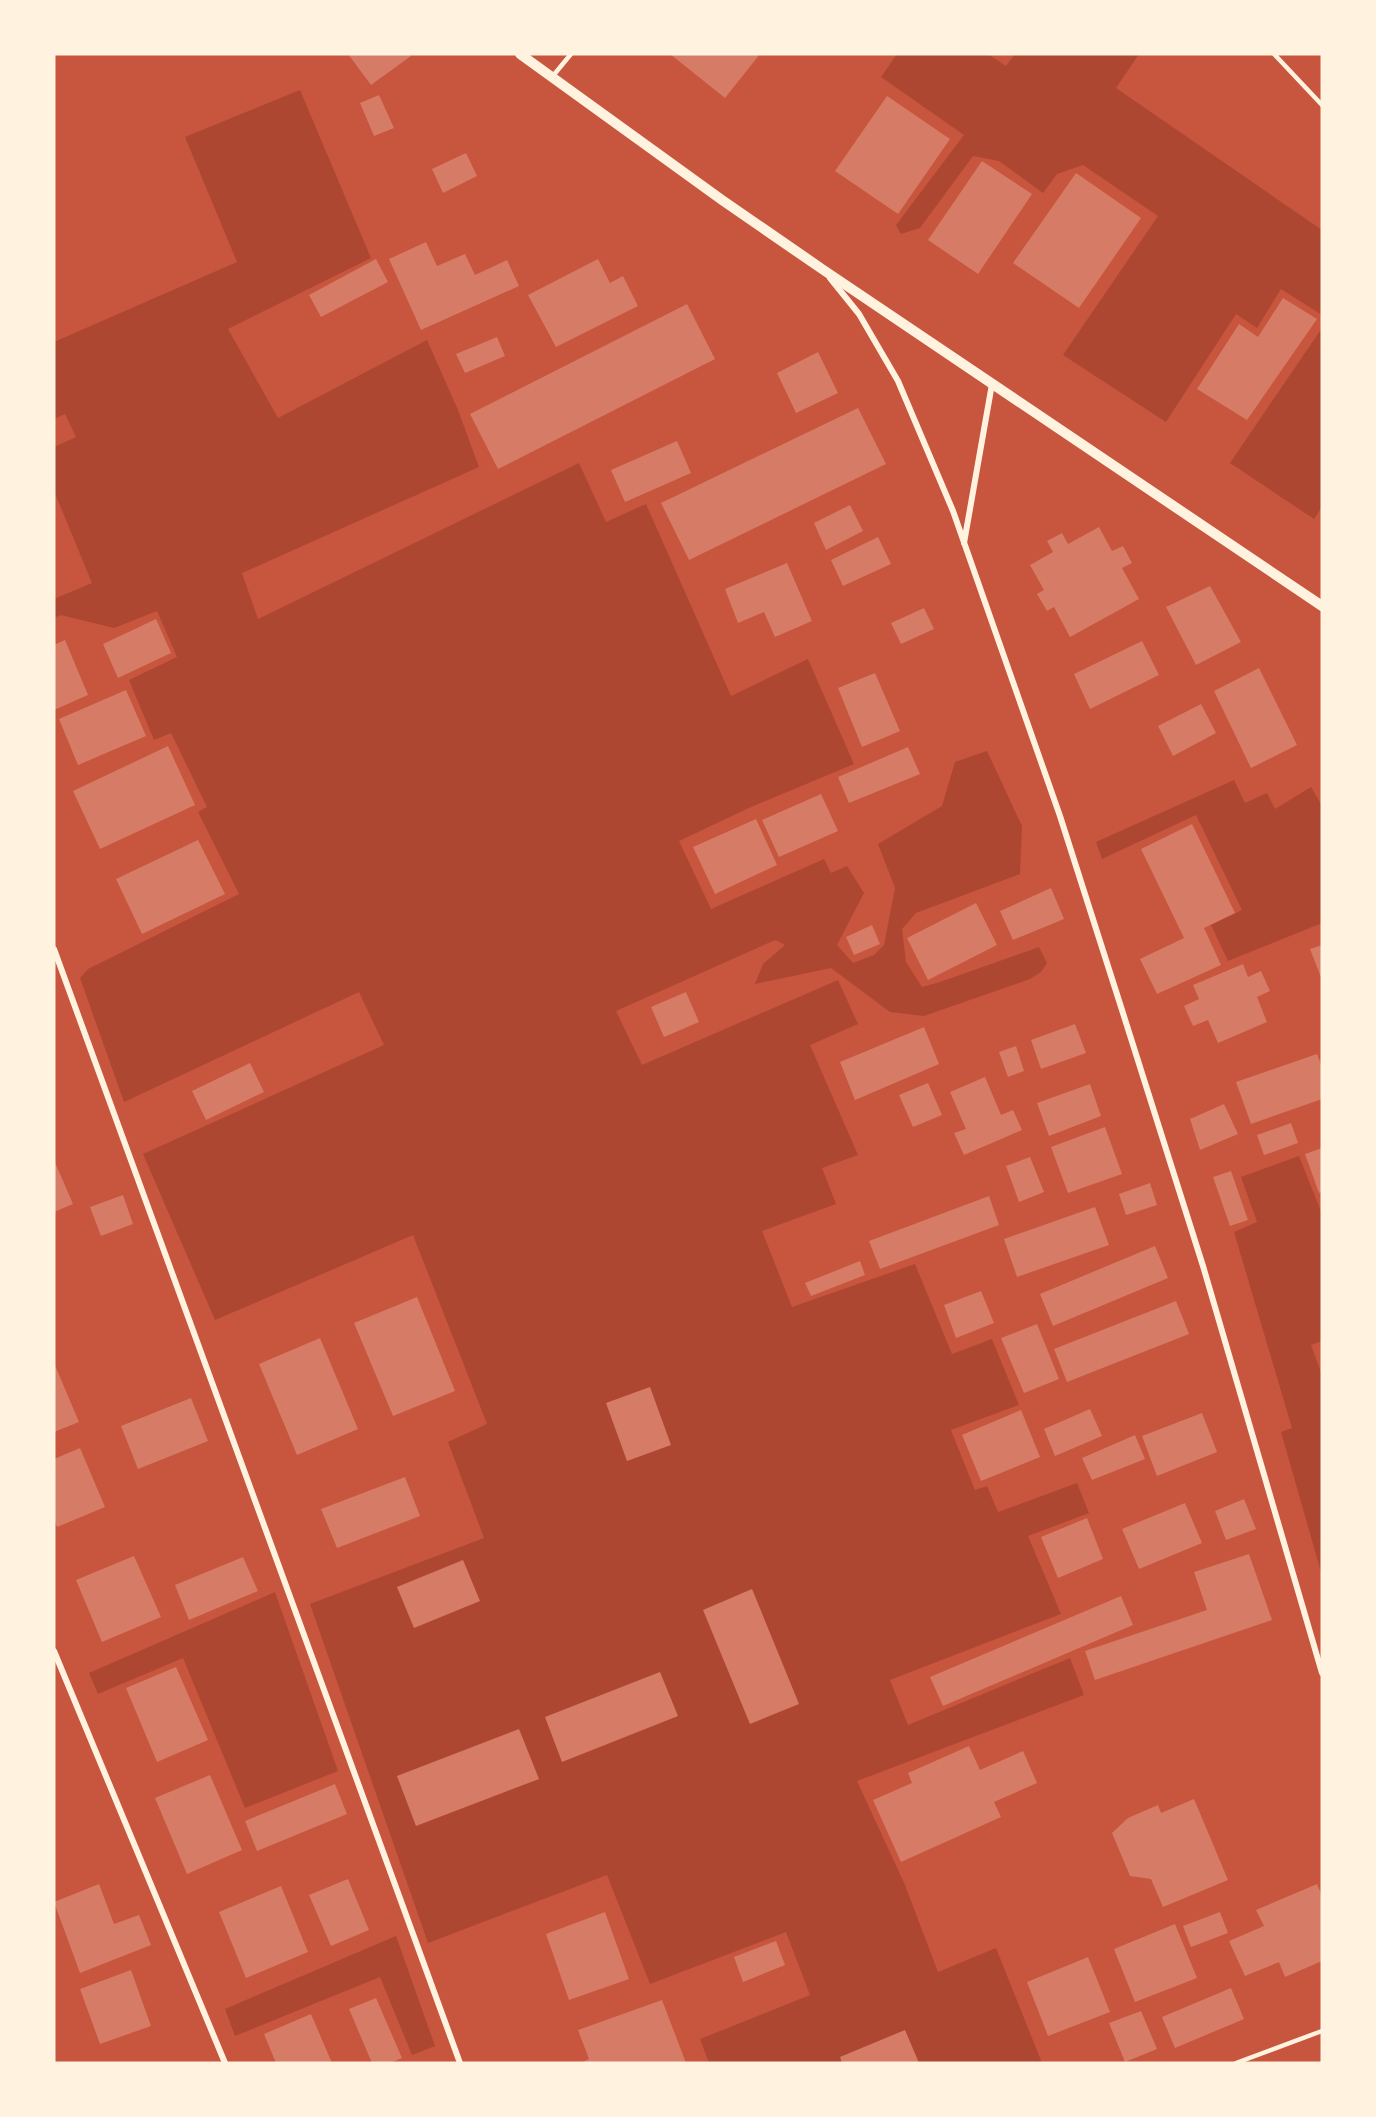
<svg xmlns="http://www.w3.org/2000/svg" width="1376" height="2117" font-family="Lora,serif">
  <rect width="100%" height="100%" fill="#c8553d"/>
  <g fill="#ae4732">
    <path d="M897 54H988L1006 66 1015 54H1139L1116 88 1322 230V315L1281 289 1257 328 1236 314 1166 422 1063 355 1158 216 1083 165 1057 174 1043 193 999 161 973 156 920 228 901 234 896 225 964 135 881 77Z"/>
    <path d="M300 90 371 258 228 329 278 418 427 340 458 410 479 467 242 573 258 619 579 463 606 522 646 504 731 696 808 659 854 764 751 807 679 841 711 909 824 859 831 873 847 866 864 893 837 945 853 963 874 955 884 945 895 888 878 844 942 806 955 762 987 751 1022 826 1020 874 916 913 902 929 906 962 922 987 940 982 1039 947 1047 963 1041 972 1030 979 924 1016 890 1012 831 968 755 984 763 964 785 945 775 940 616 1011 642 1065 838 980 858 1024 810 1045 858 1155 822 1168 836 1204 762 1231 792 1307 915 1264 952 1354 992 1339 1019 1405 951 1430 975 1490 987 1486 998 1512 1077 1483 1089 1513 1028 1536 1061 1614 890 1680 908 1725 1070 1658 1084 1695 857 1781 905 1885 938 1972 996 1948 1042 2063H709L700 2039 810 1995 786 1932 650 1984 607 1875 428 1943 310 1604 484 1538 448 1442 487 1424 413 1235 215 1320 143 1154 384 1045 359 992 124 1102 80 978 88 969 239 894 198 812 207 807 171 733 154 740 129 680 177 657 157 611 114 628 61 615 54 618V599L92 583 54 491V447L76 437 65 414 54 419V342L237 262 185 137Z"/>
    <path d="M1322 328V507L1314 519 1230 463Z"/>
    <path d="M1234 780 1245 803 1267 793 1275 809 1311 787 1322 806V923L1228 961 1211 925 1242 910 1196 815 1102 859 1096 842Z"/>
    <path d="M1299 1156 1322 1214V1341L1311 1345 1322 1375 1321 1572 1281 1432 1292 1428 1234 1232 1257 1222 1241 1177Z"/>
    <path d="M275 1592 338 1771 245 1808 183 1658 98 1694 89 1673Z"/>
    <path d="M396 1936 435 2046 412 2055 380 1977 235 2036 225 2009Z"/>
  </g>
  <g fill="#d67c66">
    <path d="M348 54H409L411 56 371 85Z"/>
    <path d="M670 54H760L725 98Z"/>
    <path d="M379 95 394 128 374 136 360 103Z"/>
    <path d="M887 96 950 139 898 214 835 171Z"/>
    <path d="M466 153 477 176 443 193 432 169Z"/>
    <path d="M982 161 1032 194 978 274 928 240Z"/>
    <path d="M1076 173 1141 218 1079 308 1013 263Z"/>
    <path d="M426 242 437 266 465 254 475 275 507 260 519 286 421 330 389 259Z"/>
    <path d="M376 259 388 282 321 317 309 295Z"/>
    <path d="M598 259 610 283 623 276 638 306 556 347 528 295Z"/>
    <path d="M1283 298 1317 319 1247 420 1197 389 1239 324 1258 337Z"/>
    <path d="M687 304 715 359 498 469 470 414Z"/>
    <path d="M497 337 505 356 465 373 456 354Z"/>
    <path d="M818 352 838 393 796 413 777 373Z"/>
    <path d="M858 408 886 464 689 560 661 503Z"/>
    <path d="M677 441 691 473 625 502 611 470Z"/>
    <path d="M850 505 863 531 826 550 814 523Z"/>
    <path d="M1099 527 1112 551 1123 546 1132 563 1122 568 1139 599 1070 637 1054 607 1047 611 1037 594 1044 590 1030 565 1053 552 1047 541 1062 533 1068 544Z"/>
    <path d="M878 537 891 564 843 586 831 560Z"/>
    <path d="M787 563 812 621 775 637 764 612 738 623 725 589Z"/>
    <path d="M1210 586 1241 642 1196 665 1166 607Z"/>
    <path d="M924 608 934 629 901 644 891 623Z"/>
    <path d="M156 619 171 653 118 678 103 644Z"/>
    <path d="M65 640 88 695 54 710V645Z"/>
    <path d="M1142 641 1159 675 1090 709 1074 674Z"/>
    <path d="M1259 668 1297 745 1251 768 1214 691Z"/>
    <path d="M875 673 900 731 862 747 838 688Z"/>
    <path d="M126 690 146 736 78 765 59 719Z"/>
    <path d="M1201 704 1216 733 1173 756 1158 726Z"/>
    <path d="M168 746 195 805 100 849 73 791Z"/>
    <path d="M908 747 920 774 849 803 838 777Z"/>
    <path d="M821 794 838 831 779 857 762 820Z"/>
    <path d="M756 819 777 865 715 894 693 847Z"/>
    <path d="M1192 824 1235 913 1204 928 1221 965 1157 994 1140 959 1184 938 1141 849Z"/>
    <path d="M198 840 225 894 142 934 116 879Z"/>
    <path d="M1051 888 1064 919 1013 940 1000 911Z"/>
    <path d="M976 903 997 945 928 980 907 938Z"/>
    <path d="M872 925 880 944 854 955 846 937Z"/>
    <path d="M1322 945V980L1310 949Z"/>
    <path d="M1243 964 1248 977 1261 971 1270 991 1257 997 1267 1022 1218 1043 1208 1020 1193 1026 1184 1006 1199 999 1193 985Z"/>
    <path d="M686 992 699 1022 664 1037 651 1007Z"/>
    <path d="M1075 1024 1086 1053 1041 1069 1031 1040Z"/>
    <path d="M924 1027 939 1064 855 1100 840 1062Z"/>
    <path d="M1016 1046 1024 1071 1008 1077 999 1052Z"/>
    <path d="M1317 1054 1322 1067V1099L1251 1124 1236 1082Z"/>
    <path d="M250 1063 264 1092 206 1120 192 1091Z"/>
    <path d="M985 1077 1001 1115 1013 1110 1022 1130 964 1155 954 1133 966 1129 950 1092Z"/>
    <path d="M928 1083 942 1115 913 1127 899 1095Z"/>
    <path d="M1090 1084 1101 1116 1049 1136 1037 1103Z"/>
    <path d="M1224 1104 1238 1134 1200 1150 1190 1119Z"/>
    <path d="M1291 1123 1298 1143 1264 1155 1257 1135Z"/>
    <path d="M1105 1127 1122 1174 1068 1193 1051 1147Z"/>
    <path d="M1322 1148V1192L1319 1193 1305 1154Z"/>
    <path d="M1030 1157 1044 1192 1019 1202 1006 1166Z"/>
    <path d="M54 1160 73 1204 54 1212Z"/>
    <path d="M1231 1171 1248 1220 1230 1226 1213 1177Z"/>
    <path d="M1150 1183 1157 1205 1126 1215 1119 1194Z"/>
    <path d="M123 1195 133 1224 101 1236 90 1207Z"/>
    <path d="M989 1196 999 1225 880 1269 869 1241Z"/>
    <path d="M1095 1207 1109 1245 1017 1277 1004 1239Z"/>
    <path d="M1155 1246 1168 1278 1053 1326 1040 1294Z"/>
    <path d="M860 1261 865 1275 811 1296 805 1283Z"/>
    <path d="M981 1291 994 1323 956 1338 944 1305Z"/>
    <path d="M417 1297 455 1391 393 1416 354 1323Z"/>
    <path d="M1176 1301 1189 1334 1067 1382 1054 1349Z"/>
    <path d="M1037 1324 1059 1379 1024 1393 1001 1338Z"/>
    <path d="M320 1338 358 1429 297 1455 259 1364Z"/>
    <path d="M54 1363 79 1422 54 1432Z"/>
    <path d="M650 1387 671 1445 627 1461 606 1403Z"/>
    <path d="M191 1398 208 1441 138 1469 121 1426Z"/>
    <path d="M1090 1409 1102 1436 1055 1456 1044 1429Z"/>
    <path d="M1021 1410 1040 1457 981 1481 962 1435Z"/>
    <path d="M1202 1413 1217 1452 1157 1476 1142 1436Z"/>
    <path d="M1135 1435 1145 1459 1092 1480 1082 1458Z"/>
    <path d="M80 1448 105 1507 57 1527 54 1519V1459Z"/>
    <path d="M405 1477 420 1516 337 1548 321 1509Z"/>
    <path d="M1244 1499 1256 1529 1226 1540 1215 1511Z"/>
    <path d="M1185 1503 1202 1543 1139 1569 1122 1529Z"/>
    <path d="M1087 1518 1103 1559 1058 1578 1041 1537Z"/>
    <path d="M1249 1554 1272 1620 1095 1680 1085 1651 1207 1610 1194 1572Z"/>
    <path d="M134 1556 161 1617 102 1642 76 1580Z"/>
    <path d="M243 1557 258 1591 189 1620 175 1585Z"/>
    <path d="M463 1560 480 1601 414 1628 397 1587Z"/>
    <path d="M752 1589 799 1704 750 1724 703 1610Z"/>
    <path d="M1121 1596 1133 1625 943 1706 930 1677Z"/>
    <path d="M176 1667 208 1740 157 1762 126 1688Z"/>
    <path d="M660 1672 678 1716 562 1762 545 1717Z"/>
    <path d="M519 1729 539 1779 416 1826 397 1776Z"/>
    <path d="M969 1746 980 1770 1023 1751 1037 1783 994 1802 1001 1817 901 1862 873 1800 912 1783 908 1773Z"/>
    <path d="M210 1775 242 1850 187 1874 155 1798Z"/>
    <path d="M335 1784 347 1814 257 1851 245 1821Z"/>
    <path d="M1194 1799 1228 1880 1163 1907 1151 1879 1130 1876 1112 1833 1128 1818 1158 1805 1161 1813Z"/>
    <path d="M348 1879 369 1930 331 1946 309 1895Z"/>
    <path d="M99 1884 114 1924 139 1915 151 1945 80 1973 54 1902Z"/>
    <path d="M1317 1884 1322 1896V1961L1285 1977 1279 1962 1245 1976 1229 1941 1264 1926 1256 1910Z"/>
    <path d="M281 1886 308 1952 246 1978 219 1912Z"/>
    <path d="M605 1912 629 1979 569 2000 546 1934Z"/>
    <path d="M1220 1912 1228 1933 1191 1947 1183 1926Z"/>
    <path d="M1175 1924 1197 1978 1135 2002 1114 1949Z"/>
    <path d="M776 1941 785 1965 743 1982 734 1957Z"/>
    <path d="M1088 1957 1110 2012 1048 2036 1027 1982Z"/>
    <path d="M131 1970 151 2026 100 2044 80 1989Z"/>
    <path d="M1231 1988 1244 2019 1175 2048 1162 2017Z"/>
    <path d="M376 1998 402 2058 390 2063H372L349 2009Z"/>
    <path d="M662 2000 686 2063H580L589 2059 578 2030Z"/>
    <path d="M1141 2011 1157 2049 1125 2062 1109 2023Z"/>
    <path d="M311 2014 332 2063H276L264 2034Z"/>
    <path d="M905 2030 919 2063H842L840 2057Z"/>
  </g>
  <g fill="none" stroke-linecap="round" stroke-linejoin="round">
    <g stroke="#fff3e0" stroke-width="4.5">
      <path d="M1274 54 1322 105"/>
      <path d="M552 77 571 54"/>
      <path d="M1236 2063 1322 2031"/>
    </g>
    <g stroke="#fff3e0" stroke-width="6">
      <path d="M830 278 859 314 898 381 953 511 1060 816 1122 1010 1203 1266 1322 1673"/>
      <path d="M964 543 992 384"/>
      <path d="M54 949 460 2063"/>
      <path d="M54 1651 225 2063"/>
    </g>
    <path stroke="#fff3e0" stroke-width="10" d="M520 54 722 200 822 269 1322 606"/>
  </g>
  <rect width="1376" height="2117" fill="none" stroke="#fff3e0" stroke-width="111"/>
</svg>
